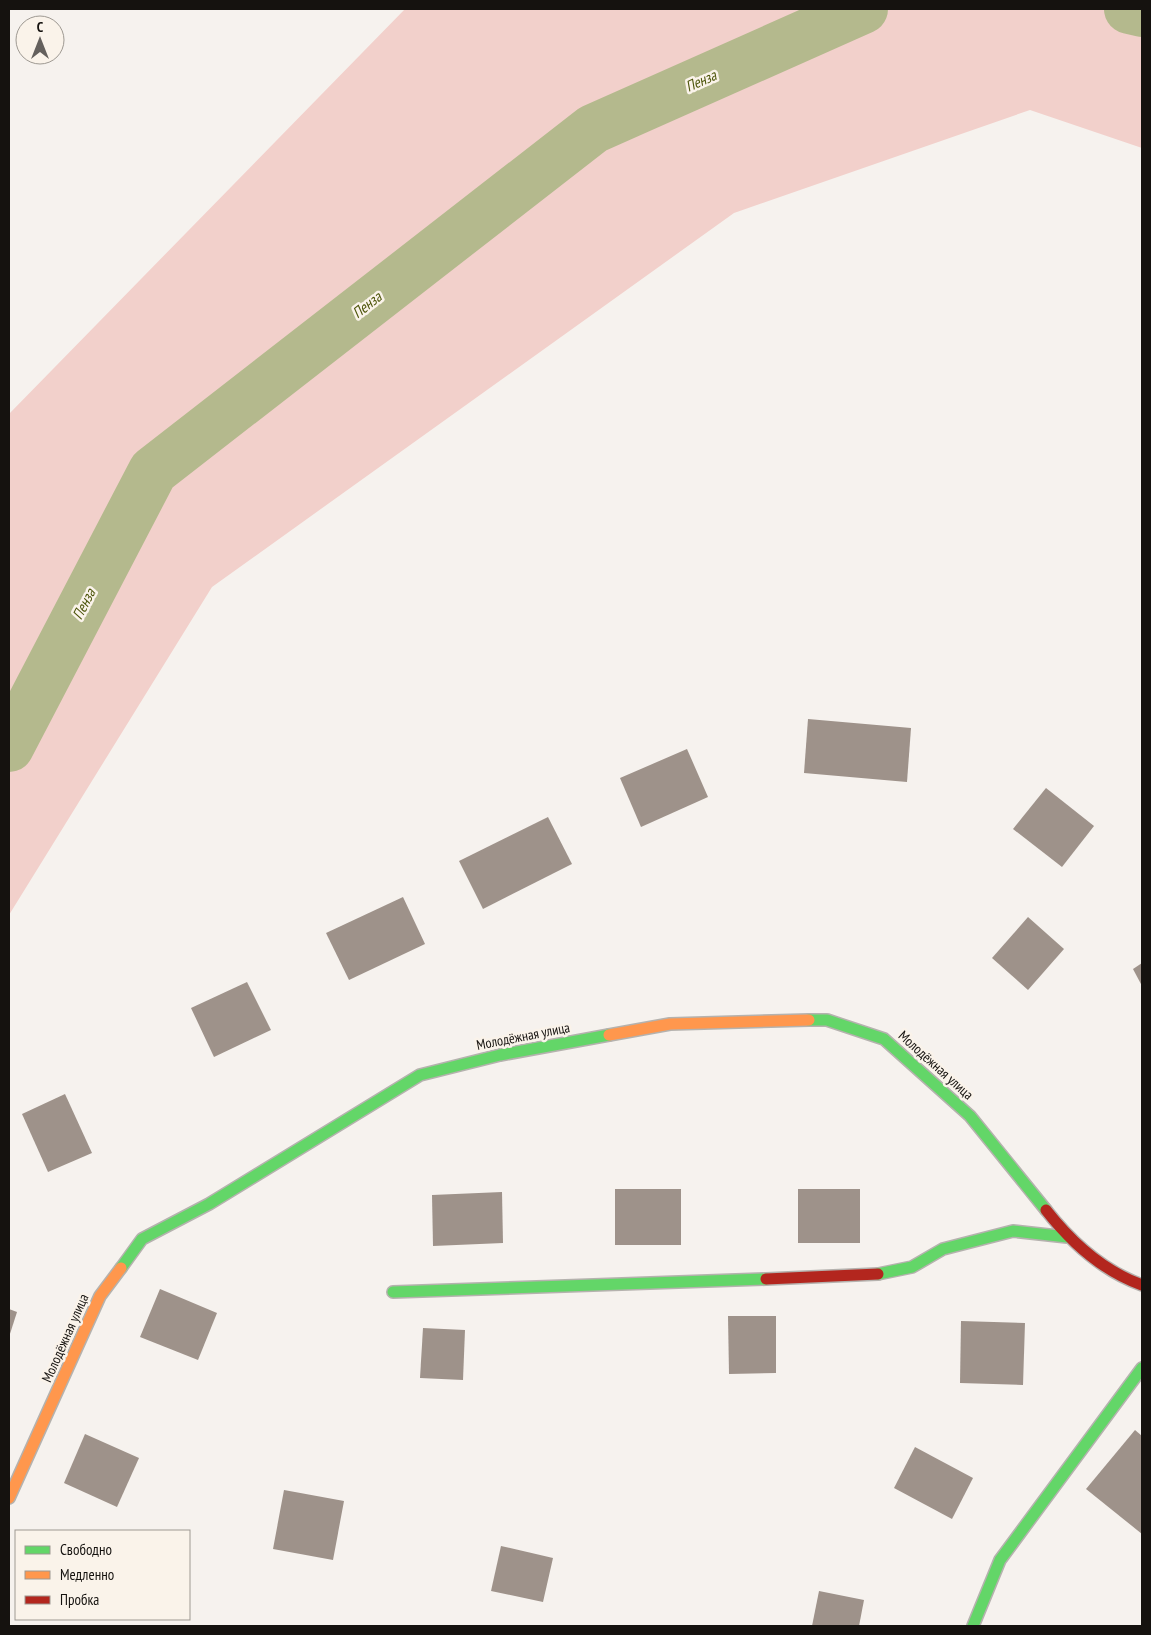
<svg xmlns="http://www.w3.org/2000/svg" width="1151" height="1635" font-family="'PT Sans Narrow',sans-serif">
  <rect width="100%" height="100%" fill="#f6f2ee"/>
  <path fill="#f2d0cb" d="M405 9H1142V148L1030 110 734 213 212 587 9 915V414Z"/>
  <g fill="none" stroke-linecap="round" stroke-linejoin="round">
    <g stroke="#b4b98d" stroke-width="50">
      <path d="M1129 9 1142 12"/>
      <path d="M9 747 153 471 593 129 863 9"/>
    </g>
  </g>
  <g fill="#9e928a">
    <path d="M808 719 911 728 907 782 804 773Z"/>
    <path d="M687 749 708 797 641 827 620 778Z"/>
    <path d="M1046 788 1094 826 1062 867 1013 829Z"/>
    <path d="M548 817 572 864 483 909 459 861Z"/>
    <path d="M403 897 425 944 349 980 326 933Z"/>
    <path d="M1028 917 1064 949 1028 990 992 958Z"/>
    <path d="M1142 963V986L1133 969Z"/>
    <path d="M247 982 271 1030 214 1057 191 1008Z"/>
    <path d="M65 1094 92 1153 48 1172 22 1114Z"/>
    <rect x="615" y="1189" width="66" height="56"/>
    <rect x="798" y="1189" width="62" height="54"/>
    <path d="M502 1192 503 1243 433 1246 432 1195Z"/>
    <path d="M160 1289 217 1313 198 1360 140 1337Z"/>
    <path d="M9 1309 17 1312 9 1337Z"/>
    <path d="M728 1316H776V1373L729 1374Z"/>
    <path d="M961 1321 1025 1323 1023 1385 960 1383Z"/>
    <path d="M423 1328 465 1330 463 1380 420 1378Z"/>
    <path d="M1135 1430 1142 1436V1534L1086 1489Z"/>
    <path d="M85 1434 139 1458 117 1507 64 1483Z"/>
    <path d="M915 1447 973 1478 952 1519 894 1488Z"/>
    <path d="M284 1490 344 1501 333 1560 273 1549Z"/>
    <path d="M501 1546 553 1558 543 1602 491 1591Z"/>
    <path d="M819 1591 864 1600 859 1626H812Z"/>
  </g>
  <g fill="none" stroke-linecap="round" stroke-linejoin="round">
    <g stroke="#b5b2ae" stroke-width="14">
      <g id="fast">
        <path d="M809 1020H827L884 1039 970 1116 1046 1210"/>
        <path d="M121 1268 142 1239 209 1204 420 1075 500 1055 609 1035"/>
        <path d="M878 1274 912 1267 943 1249 1013 1231 1067 1237"/>
        <path d="M393 1292 766 1279"/>
        <path d="M973 1626 1000 1560 1142 1368"/>
      </g>
    </g>
    <g stroke="#b5b2ae" stroke-width="14">
      <g id="slow">
        <path d="M609 1035 670 1024 809 1020"/>
        <path d="M9 1498 100 1296 121 1268"/>
      </g>
    </g>
    <g stroke="#b5b2ae" stroke-width="14">
      <g id="jam">
        <path d="M1046 1210C1071 1242 1103 1271 1142 1285"/>
        <path d="M766 1279 878 1274"/>
      </g>
    </g>
    <use href="#fast" stroke="#63d668" stroke-width="11"/>
    <use href="#slow" stroke="#ff974d" stroke-width="11"/>
    <use href="#jam" stroke="#b3261e" stroke-width="11"/>
  </g>
  <g text-anchor="middle" stroke-width="5" stroke-linejoin="round" paint-order="stroke">
    <g font-size="14" fill="#15120f" stroke="#faf3ea">
      <text transform="translate(523 1036) rotate(-11)" y="5">Молодёжная улица</text>
      <text transform="translate(936 1065) rotate(42)" y="5">Молодёжная улица</text>
      <text transform="translate(65 1338) rotate(-66)" y="5">Молодёжная улица</text>
    </g>
    <g font-size="15" font-style="italic" fill="#4b5308" stroke="#faf3ea">
      <text transform="translate(701 81) rotate(-24)" y="5">Пенза</text>
      <text transform="translate(367 305) rotate(-38)" y="5">Пенза</text>
      <text transform="translate(84 604) rotate(-62)" y="5">Пенза</text>
    </g>
  </g>
  <rect width="1151" height="1635" fill="none" stroke="#15120f" stroke-width="20"/>
  <rect x="15" y="1530" width="175" height="90" fill="#faf3ea" stroke="#9e9992"/>
  <rect x="25" y="1546" width="25" height="8" fill="#63d668" stroke="#9e9992"/>
  <text x="60" y="1555" font-size="15" fill="#15120f">Свободно</text>
  <rect x="25" y="1571" width="25" height="8" fill="#ff974d" stroke="#9e9992"/>
  <text x="60" y="1580" font-size="15" fill="#15120f">Медленно</text>
  <rect x="25" y="1596" width="25" height="8" fill="#b3261e" stroke="#9e9992"/>
  <text x="60" y="1605" font-size="15" fill="#15120f">Пробка</text>
  <g transform="translate(40 40)"><circle r="24" fill="#faf3ea" stroke="#9e9992"/>
  <path d="M0-4L9 19L0 12L-9 19Z" fill="#64605d"/>
  <text y="-8" font-size="14" font-weight="bold" text-anchor="middle" fill="#15120f">С</text>
  </g>
</svg>
